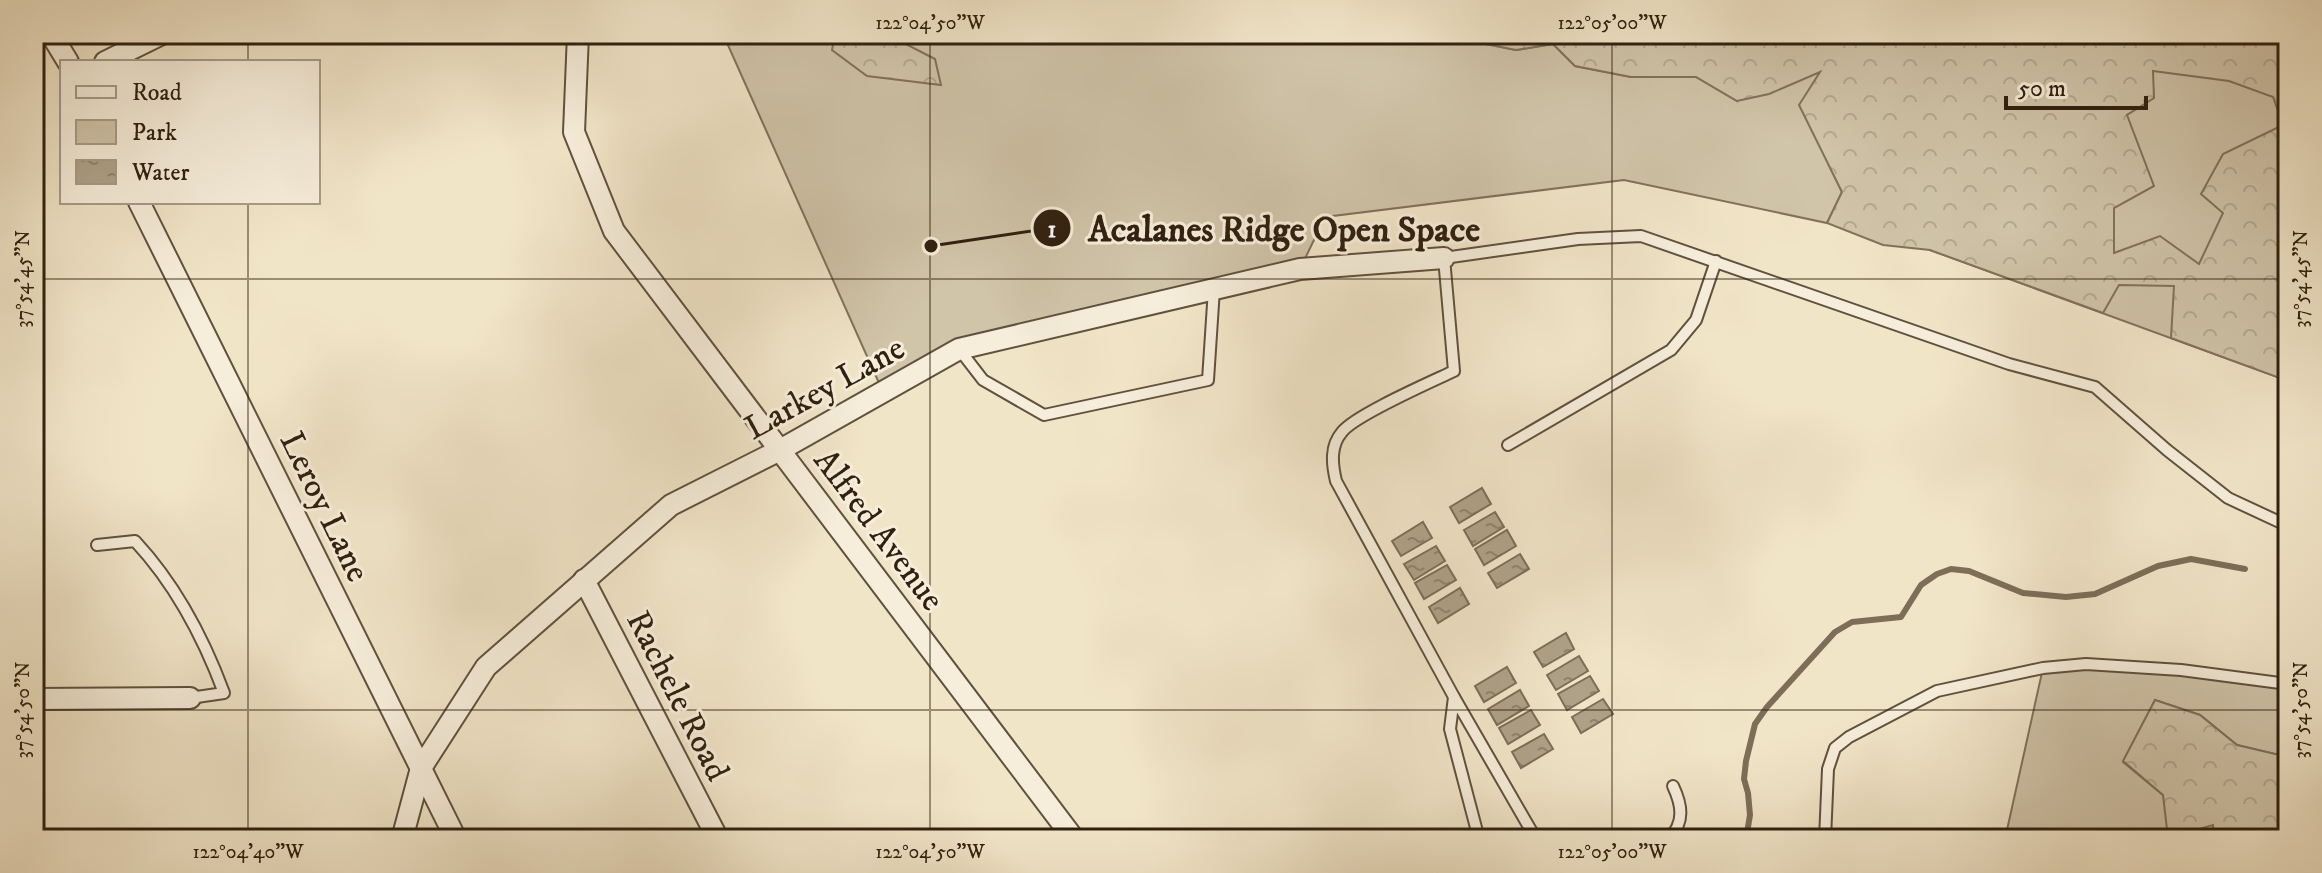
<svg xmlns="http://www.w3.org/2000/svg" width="2322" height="873" font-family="'IM FELL DW Pica',serif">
  <defs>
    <pattern id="forest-crowns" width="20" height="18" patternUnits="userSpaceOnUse" patternTransform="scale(2)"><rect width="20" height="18" fill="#d0c4a9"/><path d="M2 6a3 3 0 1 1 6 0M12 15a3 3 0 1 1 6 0" fill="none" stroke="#b3a890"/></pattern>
    <pattern id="water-ripples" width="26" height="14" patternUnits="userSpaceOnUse" patternTransform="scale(2)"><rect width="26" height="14" fill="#afa289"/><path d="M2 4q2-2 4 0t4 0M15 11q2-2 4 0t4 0" fill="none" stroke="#8f846f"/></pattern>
  </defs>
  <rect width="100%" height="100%" fill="#f1e5c8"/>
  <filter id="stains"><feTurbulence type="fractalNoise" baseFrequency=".0025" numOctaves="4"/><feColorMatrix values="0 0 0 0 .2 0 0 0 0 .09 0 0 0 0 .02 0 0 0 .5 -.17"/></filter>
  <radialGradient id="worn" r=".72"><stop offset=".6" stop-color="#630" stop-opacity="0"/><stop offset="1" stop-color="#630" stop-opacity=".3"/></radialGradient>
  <g fill="#d0c4a9" stroke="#80725c" stroke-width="2">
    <path d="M723 34H1447L1456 38 1516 50 1553 44 1575 66 1631 77H1696L1737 101 1735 34H2288V381L1930 250 1828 163 1842 192 1827 223 1624 180 1325 217 1300 269 959 349 883 392Z"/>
    <path d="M2086 664 2288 684V757L2237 745 2200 715 2155 700 2123 762 2163 795 2213 825 2214 839H2005L2043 668Z"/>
  </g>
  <g fill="url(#forest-crowns)" stroke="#80725c" stroke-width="2" fill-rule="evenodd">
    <path d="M835 34H896L894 38 935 59 941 85 867 76 832 50Z"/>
    <path d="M1447 34H2288V381L2171 338 2174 286 2119 285 2103 313 1930 250 1883 245 1827 223 1842 192 1799 105 1820 72 1769 94 1737 101 1696 77H1631L1575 66 1553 44 1516 50 1456 38ZM2153 71 2229 81 2273 97 2283 125 2223 154 2201 194 2223 213 2199 264 2160 236 2114 253V208L2154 186 2127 115 2154 98Z"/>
    <path d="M2155 700 2200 715 2237 745 2288 757V839H2214L2213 825 2168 838 2163 795 2123 761Z"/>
  </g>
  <g fill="url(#water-ripples)" stroke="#7c6e59" stroke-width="2">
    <path d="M1482 488 1491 504 1459 523 1450 507Z"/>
    <path d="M1495 512 1504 527 1473 546 1464 530Z"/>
    <path d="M1423 522 1432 538 1401 556 1392 541Z"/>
    <path d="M1507 530 1516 546 1484 565 1475 549Z"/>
    <path d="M1436 546 1445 561 1414 580 1404 564Z"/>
    <path d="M1520 554 1529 569 1497 588 1488 573Z"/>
    <path d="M1447 565 1456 580 1424 599 1415 583Z"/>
    <path d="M1460 588 1469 604 1438 623 1429 607Z"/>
    <path d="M1566 633 1574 649 1543 667 1534 652Z"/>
    <path d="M1579 656 1588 671 1556 690 1547 675Z"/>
    <path d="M1507 667 1516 683 1484 702 1475 686Z"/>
    <path d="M1590 676 1599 691 1567 710 1558 694Z"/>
    <path d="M1520 690 1529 706 1497 725 1488 709Z"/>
    <path d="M1603 699 1613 714 1581 733 1572 717Z"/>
    <path d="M1531 710 1540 725 1508 744 1499 728Z"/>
    <path d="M1544 734 1553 749 1521 768 1512 752Z"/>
  </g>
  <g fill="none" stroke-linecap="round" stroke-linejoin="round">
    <path stroke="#7c6e59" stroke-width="6" d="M1746 839 1750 815 1748 793 1744 779 1746 761 1755 724 1767 707 1835 632 1852 622 1901 617 1921 585 1937 574 1951 569 1969 571 2023 593 2066 597 2095 594 2158 566 2191 559 2245 569"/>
    <g stroke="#60513e" stroke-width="14">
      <g id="service">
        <path d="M959 349 983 380 1044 415 1208 380 1214 289"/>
        <path d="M1508 445 1671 350 1696 320 1716 261"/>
        <path d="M34 454 36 450"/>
        <path d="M97 545 135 541C175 584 204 639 224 693L190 698"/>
        <path d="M1454 697 1450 729 1479 839"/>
        <path d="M1536 839 1454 697 1336 481C1332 464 1330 446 1342 432 1355 415 1431 382 1454 371L1444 258 1578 239 1641 236 2009 364 2095 387 2167 450 2228 498 2288 526"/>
        <path d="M1669 839C1685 822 1682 805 1673 786"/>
        <path d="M1825 839 1828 769 1835 748 1849 737 1937 691 2043 668 2086 664 2181 670 2288 684"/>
      </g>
    </g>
    <g stroke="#60513e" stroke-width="24">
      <g id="minor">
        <path d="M51 34 68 62"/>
        <path d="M578 34 574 132 614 231 1074 839"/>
        <path d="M105 62 162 34"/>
        <path d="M139 202 456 839"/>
        <path d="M584 580 718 839"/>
        <path d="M34 699 190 698"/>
        <path d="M402 839 421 768 486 667 671 505 780 450 959 349 1300 269 1444 258"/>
      </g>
    </g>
    <use href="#service" stroke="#f6eedb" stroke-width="10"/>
    <use href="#minor" stroke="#f6eedb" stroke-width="20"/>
  </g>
  <path fill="none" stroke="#302010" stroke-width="2" stroke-opacity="0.45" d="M248 34V62M930 34V839M1612 34V839M248 202V839M34 279H2288M34 710H2288"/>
  <g text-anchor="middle" stroke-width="6" stroke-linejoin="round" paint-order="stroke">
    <g font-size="34" fill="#302010" stroke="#f6eedb">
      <text transform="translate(824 387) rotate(-29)" y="12">Larkey Lane</text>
      <text transform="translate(326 506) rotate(64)" y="12">Leroy Lane</text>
      <text transform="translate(880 529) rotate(53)" y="12">Alfred Avenue</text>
      <text transform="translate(679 695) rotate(63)" y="12">Rachele Road</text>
    </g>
  </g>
  <path fill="none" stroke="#302010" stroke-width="3" d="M931 246L1052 228"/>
  <g fill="#302010" stroke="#f6eedb" stroke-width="3">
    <circle cx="931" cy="246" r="8"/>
    <circle cx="1052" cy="228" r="20"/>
  </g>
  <g font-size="24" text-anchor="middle" font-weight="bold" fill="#fff">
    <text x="1052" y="237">1</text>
  </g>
  <g font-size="36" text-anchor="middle" font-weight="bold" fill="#302010" stroke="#f6eedb" stroke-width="6" stroke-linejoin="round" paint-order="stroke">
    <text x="1284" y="241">Acalanes Ridge Open Space</text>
  </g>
  <rect width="2322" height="873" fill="none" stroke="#f1e5c8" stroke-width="88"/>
  <rect x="60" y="60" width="260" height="144" fill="#f6eedb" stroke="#a79c8a" stroke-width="2"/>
  <rect x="76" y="86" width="40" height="12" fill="#f6eedb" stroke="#a79c8a" stroke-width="2"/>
  <text x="132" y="100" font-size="24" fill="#302010">Road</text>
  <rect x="76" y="120" width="40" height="24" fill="#d0c4a9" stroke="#a79c8a" stroke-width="2"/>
  <text x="132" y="140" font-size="24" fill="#302010">Park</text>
  <rect x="76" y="160" width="40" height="24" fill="url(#water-ripples)" stroke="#a79c8a" stroke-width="2"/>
  <text x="132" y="180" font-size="24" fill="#302010">Water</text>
  <path d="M2006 96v12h140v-12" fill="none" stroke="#302010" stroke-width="4"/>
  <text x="2018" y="96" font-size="24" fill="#302010" stroke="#f6eedb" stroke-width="6" paint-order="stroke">50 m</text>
  <rect x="44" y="44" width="2234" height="785" fill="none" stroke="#302010" stroke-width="3"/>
  <g font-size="20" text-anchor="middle" fill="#302010">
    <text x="930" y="29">122°04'50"W</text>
    <text x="1612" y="29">122°05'00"W</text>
    <text transform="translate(2300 279) rotate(-90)" y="7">37°54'45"N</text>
    <text transform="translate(22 279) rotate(-90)" y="7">37°54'45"N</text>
    <text transform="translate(2300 710) rotate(-90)" y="7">37°54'50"N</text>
    <text transform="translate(22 710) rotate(-90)" y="7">37°54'50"N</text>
    <text x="248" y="858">122°04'40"W</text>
    <text x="930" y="858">122°04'50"W</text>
    <text x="1612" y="858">122°05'00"W</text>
  </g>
  <rect width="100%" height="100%" filter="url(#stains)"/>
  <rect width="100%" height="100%" fill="url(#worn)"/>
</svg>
